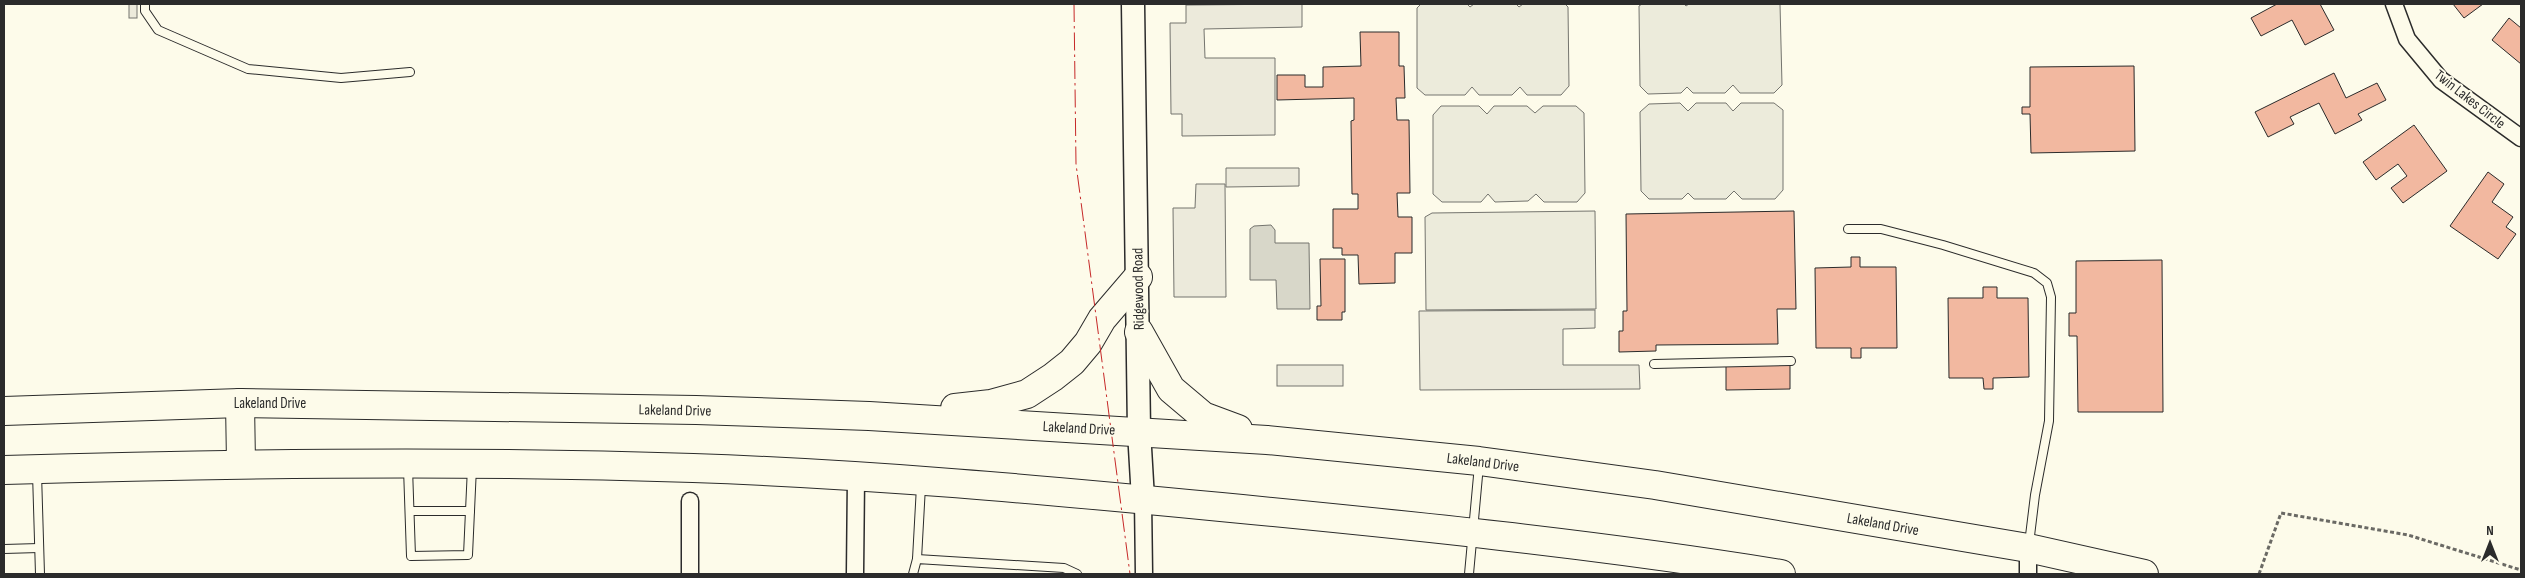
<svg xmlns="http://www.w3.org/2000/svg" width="2525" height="578" font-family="'Sofia Sans Condensed',sans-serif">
  <rect width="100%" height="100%" fill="#fdfbea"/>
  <g fill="#ecebdb" stroke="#74746e">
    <path d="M1421 4H1467L1470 7 1474 4H1516L1519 7 1523 4H1565L1568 7 1569 86 1561 95H1527L1520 87 1512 95H1479L1472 87 1465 95H1425L1417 88V8Z"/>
    <path d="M1642 4H1684L1686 6 1689 4H1780L1782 85 1774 93H1740L1733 85 1725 93H1693L1687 87 1681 93 1648 94 1640 86 1639 6Z"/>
    <path d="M1680 103 1688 111 1696 103H1726L1733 111 1741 103H1774L1783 110V190L1775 199H1742L1734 191 1726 199H1694L1688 193 1682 199H1649L1641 191 1640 112 1649 104Z"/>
    <path d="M1441 106H1479L1487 114 1494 106H1527L1535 113 1543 106H1576L1584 113 1585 193 1577 202H1544L1536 194 1528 201 1495 202 1488 194 1481 202H1442L1433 194V115Z"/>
    <path d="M1595 211 1596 309 1426 310 1425 217 1432 213Z"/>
  </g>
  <g fill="#eceadb" stroke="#74746e">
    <rect x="129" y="4" width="8" height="14"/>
    <path d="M1302 4V27L1204 29 1205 58H1275V135L1182 136V114H1171L1170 23H1186V5Z"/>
    <path d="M1226 168H1299V186L1226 187Z"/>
    <path d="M1196 184H1225L1226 297H1174L1173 208H1195Z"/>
    <path d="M1595 310V328L1563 329V365H1639L1640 389 1420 390 1419 311Z"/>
    <rect x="1277" y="365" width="66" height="21"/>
  </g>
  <path fill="#d8d7c9" stroke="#74746e" d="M1271 225 1275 230V243H1309L1310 309H1277L1276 280H1250V229L1254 226Z"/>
  <g fill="#f2b8a0" stroke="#2b2b2b">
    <path d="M2277 4H2320L2334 30 2305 45 2292 20 2261 36 2251 18Z"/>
    <path d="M2453 4H2483L2464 18Z"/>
    <path d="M2509 18 2521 28V64L2492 40Z"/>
    <path d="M1360 32H1399V66H1404L1405 98H1396L1397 120H1409L1410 193H1397L1398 217H1412V253H1395V283L1359 284 1358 255H1342V248H1333V209H1358V194H1352L1351 121 1354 120V98L1277 100V75H1305V87H1323V67L1361 66Z"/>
    <path d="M2134 66 2135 151 2031 153 2030 114H2022V107H2030V67Z"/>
    <path d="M2334 73 2346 98 2377 83 2386 100 2358 114 2362 120 2335 134 2319 103 2290 117 2294 124 2268 137 2255 112Z"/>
    <path d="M2414 125 2447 171 2403 203 2391 188 2407 176 2398 164 2376 180 2363 162Z"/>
    <path d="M2488 172 2504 184 2492 202 2513 217 2506 227 2516 234 2498 259 2450 226Z"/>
    <path d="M1794 211 1796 309H1777L1778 344 1656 345V351L1619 352V331H1623V311H1627L1626 214Z"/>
    <path d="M1851 257H1860V267H1896L1897 348H1861V358H1851V348H1816L1815 268 1851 267Z"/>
    <path d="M1320 259H1345V312H1342V320H1317V306H1321Z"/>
    <path d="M2162 260 2163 412H2078L2077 336H2069V313H2076V261Z"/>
    <path d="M1983 287H1997V298H2028L2029 377 1993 378V389H1984L1983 378H1949L1948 298H1983Z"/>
    <path d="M1790 364V389L1726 390V365Z"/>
  </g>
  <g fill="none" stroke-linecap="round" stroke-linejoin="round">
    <g stroke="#2b2b2b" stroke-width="10">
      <g id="lane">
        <path d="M145 4V11L158 30 248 69 341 78 410 72"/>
        <path d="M1848 229H1881L1943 245 2034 273 2047 283 2051 297 2049 421 2035 495 2029 544"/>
        <path d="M1654 364 1791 361"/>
        <path d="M408 468 411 556 468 555 472 467"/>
        <path d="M37 473 40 574"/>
        <path d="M410 511H470"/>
        <path d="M4 549 39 548"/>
        <path d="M917 559 921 486"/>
        <path d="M913 574 917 559 1064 568 1077 574"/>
        <path d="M1469 574 1479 465"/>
      </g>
    </g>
    <g stroke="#2b2b2b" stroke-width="19">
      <g id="street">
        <path d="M2394 4 2407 39 2441 80 2521 138"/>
        <path d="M1143 499 1144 574"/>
        <path d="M690 574V501"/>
        <path d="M855 574 856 478"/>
        <path d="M2028 574V548"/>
      </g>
    </g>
    <g stroke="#2b2b2b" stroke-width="25">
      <path id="secondary" d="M1133 4 1139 431 1143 499"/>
    </g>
    <g stroke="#2b2b2b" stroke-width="30">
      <g id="highway">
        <path d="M1139 332 1171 389 1203 416 1238 429"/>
        <path d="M240 403 241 463"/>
        <path d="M955 408 991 404 1027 394 1053 377 1072 362 1088 343 1102 319 1138 277"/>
        <path d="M4 411 240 403 696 410 869 416 1267 440 1479 461 1655 485 2028 548 2144 574"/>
        <path d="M4 470C234 463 463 460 693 468 868 474 1046 490 1221 507 1408 525 1595 544 1781 574"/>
      </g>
    </g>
    <path stroke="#6a6964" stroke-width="3" stroke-dasharray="4 2.5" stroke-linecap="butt" d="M2259 574 2281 513 2408 535 2521 570"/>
    <use href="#lane" stroke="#fdfbea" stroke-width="8"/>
    <use href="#street" stroke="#fdfbea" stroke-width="16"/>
    <use href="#secondary" stroke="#fdfbea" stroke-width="22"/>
    <use href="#highway" stroke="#fdfbea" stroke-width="28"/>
    <path stroke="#c62828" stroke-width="1" stroke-dasharray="18 4 2.5 4" stroke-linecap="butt" d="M1074 4 1076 164 1130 574"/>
  </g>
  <g text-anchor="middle" stroke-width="4" stroke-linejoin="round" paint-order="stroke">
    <g font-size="15" fill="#2b2b2b" stroke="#fdfbea">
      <text transform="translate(2470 99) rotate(38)" y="5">Twin Lakes Circle</text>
      <text transform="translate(1138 289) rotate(-91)" y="5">Ridgewood Road</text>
      <text x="270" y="408">Lakeland Drive</text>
      <text transform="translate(675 410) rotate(1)" y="5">Lakeland Drive</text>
      <text transform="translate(1079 428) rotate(3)" y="5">Lakeland Drive</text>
      <text transform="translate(1483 462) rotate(7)" y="5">Lakeland Drive</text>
      <text transform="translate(1883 524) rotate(10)" y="5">Lakeland Drive</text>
    </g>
  </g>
  <rect width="2525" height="578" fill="none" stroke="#2b2b2b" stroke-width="10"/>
  <g transform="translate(2490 543)" stroke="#fdfbea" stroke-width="4" paint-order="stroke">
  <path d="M0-4L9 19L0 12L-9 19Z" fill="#2b2b2b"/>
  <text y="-8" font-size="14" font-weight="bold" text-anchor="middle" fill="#2b2b2b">N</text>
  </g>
</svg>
